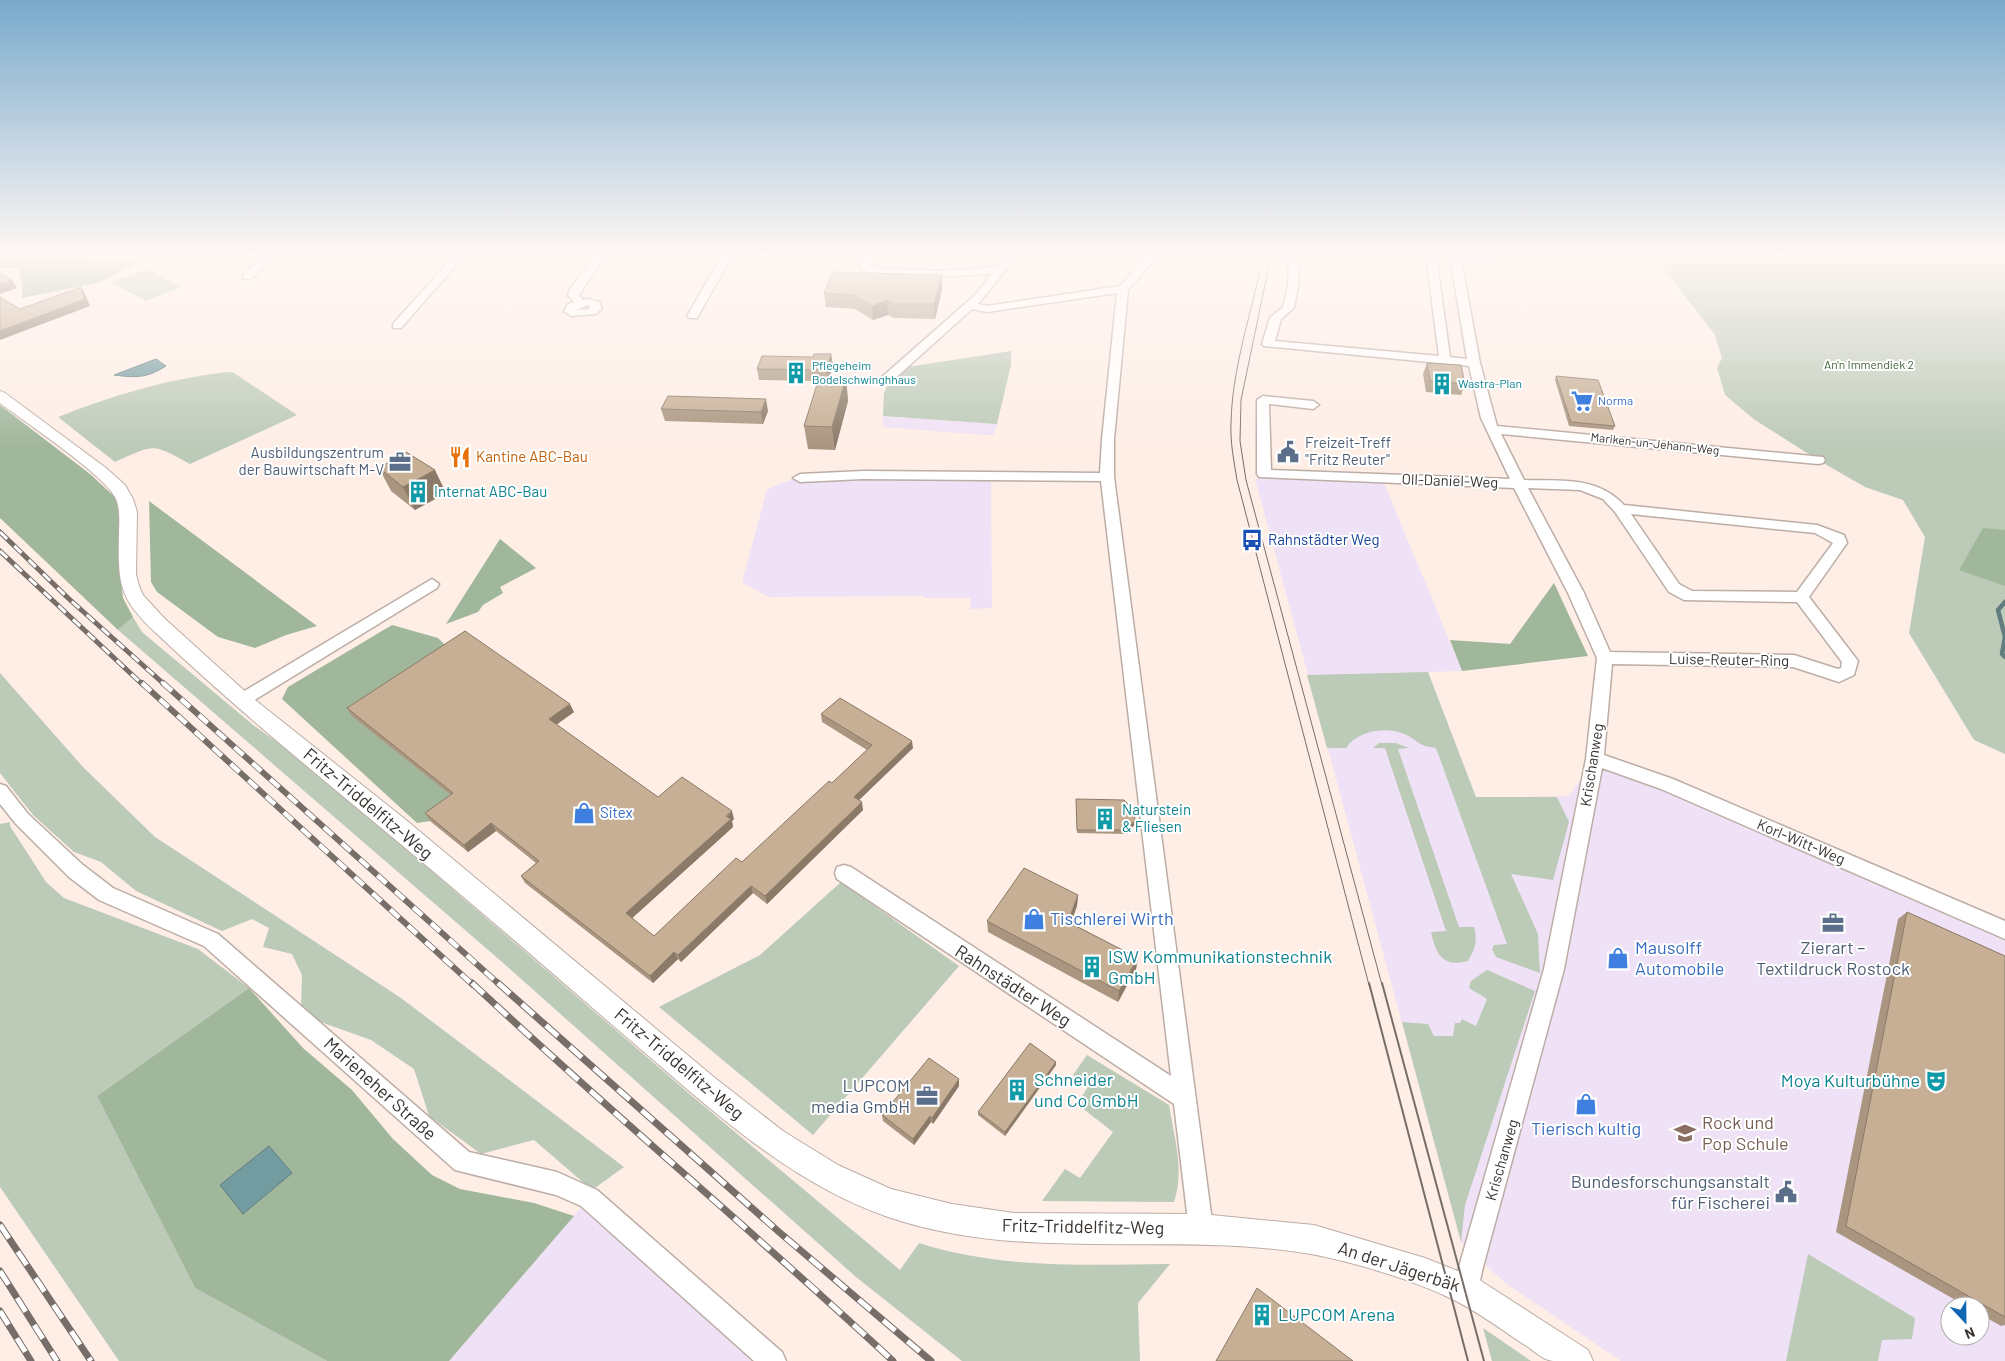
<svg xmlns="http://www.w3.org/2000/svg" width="2005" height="1361" font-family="Barlow,sans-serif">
  <rect width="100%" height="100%" fill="#feeee6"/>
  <g fill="#f0e2f6" fill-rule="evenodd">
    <path d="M883 416 997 424 993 435H986L883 427Z"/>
    <path d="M1264 474 1382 478 1462 671 1428 672 1476 798 1569 796 1595 759 2005 930V1361H1621L1505 1283 1461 1242 1257 486 1255 480ZM1950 1306H1980V1336H1950Z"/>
    <path d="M800 478 991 479 992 608 971 609 970 598H925L924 596 768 597 742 582 767 490 778 484Z"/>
    <path d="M589 1198 773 1361H449Z"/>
  </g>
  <g fill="#bccab8">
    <path d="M0 256H154L139 262Z"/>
    <path d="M1654 256H2005V754L1974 740 1909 633 1925 537 1903 500 1865 487 1818 460 1755 420 1725 395 1717 368 1722 358 1715 335Z"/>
    <path d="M147 269 181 287 146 301 111 282Z"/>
    <path d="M1011 351V365L997 424 883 416 884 393 887 386 907 367Z"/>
    <path d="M227 372 234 373 297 415 190 464C151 443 156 444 115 462L58 417C113 395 167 379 227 372Z"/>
    <path d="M133 617 142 632 252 724 309 765 692 1096 900 1270 919 1243C1000 1269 1086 1265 1170 1264L1138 1303 1140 1361H962L856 1277 502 962 118 630Z"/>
    <path d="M1428 672 1476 797H1557L1569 822 1553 880 1511 874 1538 934 1540 973 1496 957 1492 949 1494 945 1507 944 1436 748C1417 746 1420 741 1404 734 1386 726 1357 731 1346 748H1327L1307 675Z"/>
    <path d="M0 673 83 767 155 837 401 998 624 1167 592 1190 534 1140 481 1154 429 1116 414 1069 371 1040 315 1020 301 1008 302 975 292 954 263 947 269 928 252 919 222 931 136 891 101 862 74 852 33 815 0 773Z"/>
    <path d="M1379 743H1396L1409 748 1398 749 1459 927H1474C1478 941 1475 949 1468 961 1442 968 1436 954 1431 932L1446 931 1385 748H1373Z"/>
    <path d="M10 822V826L46 882 64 898 198 949 249 988 97 1096 195 1288 327 1361H119L0 1187V824Z"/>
    <path d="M841 882 959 966 813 1135 659 1007 760 955Z"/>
    <path d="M1487 970 1535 991 1465 1205 1461 1242 1402 1022 1428 1024 1434 1036H1453L1455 1023H1460L1462 1019 1476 1026 1487 999 1469 988 1471 981Z"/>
    <path d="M1087 1055 1169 1105C1174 1137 1185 1171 1174 1202L1042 1201 1065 1169 1080 1178 1113 1132 1077 1104 1088 1087 1073 1075Z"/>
    <path d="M1808 1254 1915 1318 1912 1339 1882 1340 1878 1361H1786Z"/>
    <path d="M1483 1328 1531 1361H1492Z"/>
  </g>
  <g fill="#a1b79c">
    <path d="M0 257 139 262 97 283 22 298V283L18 268H0Z"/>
    <path d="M0 405 90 474 117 499 120 513V574L123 598 133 617 118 630 0 518Z"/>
    <path d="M149 501 317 626 286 635 255 648 218 637 157 592 151 582Z"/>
    <path d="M1983 528 2005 530V586L1959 570Z"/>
    <path d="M500 539 536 568 500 587 503 593 483 605 478 612 446 624Z"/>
    <path d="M1554 583 1588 656 1462 671 1450 640 1510 644Z"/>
    <path d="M392 625 438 638 448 648 458 800 430 821 417 823 282 699 288 687Z"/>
    <path d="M249 988 303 1048 352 1090 393 1139 432 1175 460 1189 534 1203 574 1216 449 1361H327L195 1288 97 1096Z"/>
  </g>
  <g fill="#739ca1" stroke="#627d7f">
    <path d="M156 359 166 366C147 378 136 378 114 375Z"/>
    <path d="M269 1146 292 1173 243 1214 220 1185Z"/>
  </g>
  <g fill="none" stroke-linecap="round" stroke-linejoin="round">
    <path stroke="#627d7f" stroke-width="4.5" d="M2005 602 1998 610 2005 637 2002 654 2005 657"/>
    <g stroke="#bcada5" stroke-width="3">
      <g id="minor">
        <path d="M264 256H275L251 279H243V275Z"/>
        <path d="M454 256H464L401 328H393V324Z"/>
        <path d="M595 256H605L579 295 583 300 589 299 599 302 602 308 596 314 571 316 564 311 568 304 574 302 568 295 570 289ZM588 305 590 307 589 309 576 310Z"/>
        <path d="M722 256H732L697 318H689L687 316Z"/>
        <path d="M863 256H873L871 267 874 268 942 271 998 267 1007 256H1017L978 304 987 306 1120 286 1147 256H1157L1128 290 1114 439V477L1213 1229 1209 1237 1201 1241 1193 1237 1189 1229 1174 1104 837 879 835 873 837 867 844 865 851 867 1171 1076 1101 481 863 479 800 482 793 478 800 474 863 471 1100 473 1102 439 1117 293 987 312 972 309 890 383 886 384 880 380 882 377 975 295 992 274C969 275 874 282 860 268Z"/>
        <path d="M1281 256H1291L1299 266 1298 286 1294 308 1281 319 1275 341 1439 356 1426 256H1436L1450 357 1467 359 1450 256 1493 257V261L1489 262 1461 260 1480 363 1497 426 1823 457 1825 460 1823 463 1818 464 1501 434 1524 480C1560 481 1597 476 1624 505L1817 525 1844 535 1847 543 1809 597 1858 661 1854 675 1839 682 1793 667 1612 664 1604 755 1673 779 2005 921V939L1661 789 1602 768 1564 969 1483 1267 1476 1299 1467 1302 1458 1299 1455 1290 1459 1267 1544 969 1586 759 1597 658 1568 593 1514 488 1259 477 1257 474V400L1263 396 1313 401 1319 405 1313 409 1269 404 1271 470 1510 479 1481 418 1469 366 1264 346 1262 344 1270 318 1283 307 1288 286 1289 266ZM1528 488 1580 490 1603 499 1615 512 1669 592 1684 600 1797 602 1842 662 1841 668 1838 669 1794 655 1610 652 1584 593ZM1631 514 1815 533 1833 543 1797 592 1692 591 1679 584Z"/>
        <path d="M432 579 439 584 437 588 248 704 242 706 236 704 234 700 236 696Z"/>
        <path d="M0 784 6 786 28 814 83 865 113 888 218 934 469 1152 557 1172 597 1190 782 1352 786 1361H754L581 1206 556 1195 455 1170 204 946 99 900 69 877 16 824 0 804Z"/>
      </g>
    </g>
    <g stroke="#bcada5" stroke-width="2">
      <path id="tertiary" d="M0 391 5 393 106 468 125 485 133 499 137 512 136 574 139 586 143 595 164 618 249 695 406 820 715 1078 783 1131 838 1165 891 1189 952 1204 1014 1213 1201 1214 1314 1225 1425 1258 1478 1279 1588 1350 1593 1361C1580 1361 1566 1361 1553 1361 1544 1360 1536 1353 1528 1347 1503 1331 1479 1312 1452 1299 1413 1280 1354 1262 1311 1254 1171 1230 1026 1264 888 1217 797 1186 723 1120 651 1058 596 1011 541 963 486 916 376 821 260 732 155 632 119 598 118 584 119 535 119 523 121 508 115 497 103 474 25 422 0 403Z"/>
    </g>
    <use href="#minor" fill="#fff" fill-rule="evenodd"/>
    <use href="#tertiary" fill="#fff" fill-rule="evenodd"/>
    <g stroke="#776e69" stroke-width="1">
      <path d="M1271 256 1241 400 1240 441 1246 480 1382 985"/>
      <path d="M1260 271C1249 320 1232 372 1231 423 1230 442 1234 461 1237 480L1369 985"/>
    </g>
    <g stroke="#776e69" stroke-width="2">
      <path d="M1369 983 1468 1361"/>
      <path d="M1382 983 1484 1361"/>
    </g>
    <g stroke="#776e69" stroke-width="5">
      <g id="rail-far2">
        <path d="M0 532 68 598 165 685"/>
        <path d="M0 551 143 685"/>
      </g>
    </g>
    <g stroke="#776e69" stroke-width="6">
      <g id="rail-far1">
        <path d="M142 683 473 985"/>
        <path d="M163 683 500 985"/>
      </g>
    </g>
    <g stroke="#776e69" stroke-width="7">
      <g id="rail">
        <path d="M472 983C610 1112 755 1233 893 1361"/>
        <path d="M498 983 779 1232 931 1361"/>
        <path d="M0 1225 91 1361"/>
        <path d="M0 1271 57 1361"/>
        <path d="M0 1311 31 1361"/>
      </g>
    </g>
    <use href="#rail-far2" stroke="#fff" stroke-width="3" stroke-dasharray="10" stroke-linecap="butt"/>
    <use href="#rail-far1" stroke="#fff" stroke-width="4.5" stroke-dasharray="12" stroke-linecap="butt"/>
    <use href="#rail" stroke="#fff" stroke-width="5" stroke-dasharray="16" stroke-linecap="butt"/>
  </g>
  <g fill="#aa9680">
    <path d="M942 290 935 319 894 318 888 315 873 320 855 309 826 307 824 293Z"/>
    <path d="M1427 363 1465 384 1461 395 1426 392 1423 374Z"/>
    <path d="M833 365 829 378H846L848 401 835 450 808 449 804 426 818 381 759 380 757 369Z"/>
    <path d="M1556 376 1615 426 1613 430 1569 426 1555 380Z"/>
    <path d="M661 409 768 411 763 424 665 421Z"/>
    <path d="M379 468 446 493 415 510 391 491Z"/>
    <path d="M347 708 574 712 556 725 658 797 734 819 732 821 733 827 632 918 654 936 742 862 832 783 867 750 822 722 821 714 913 748 859 800 863 810 767 904 753 893 681 962 678 959 653 983 525 883 521 876 536 863 496 831 468 852 430 821 425 813 451 795 352 716Z"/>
    <path d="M1076 799 1135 824 1127 834 1077 833Z"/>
    <path d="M1078 895 1077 906 1071 923 1138 958 1136 969 1118 1002 988 932 987 921Z"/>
    <path d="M1907 912 2005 956V1325L2001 1326 1980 1314V1306H1966L1836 1232 1898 919Z"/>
    <path d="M1056 1062V1065L1005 1136 978 1115V1112Z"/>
    <path d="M959 1086 933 1124 931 1122 914 1145 883 1121 882 1115Z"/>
  </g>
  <g fill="#8b7a68">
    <path d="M942 275V290L935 319 934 304Z"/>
    <path d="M12 280 17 288 0 294V285Z"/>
    <path d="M81 287 85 294 90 306 0 340V331Z"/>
    <path d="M887 300 888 315 873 320 872 306Z"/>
    <path d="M831 354 833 365 828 382 827 370Z"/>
    <path d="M846 378 848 401 835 450 832 427Z"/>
    <path d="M766 399 768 411 763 424 761 412Z"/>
    <path d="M435 470 446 493 415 510 403 487Z"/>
    <path d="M570 704 574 712 553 727 549 719Z"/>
    <path d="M912 741 913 748 855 804 854 797Z"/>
    <path d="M862 802 863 810 767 904 765 896Z"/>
    <path d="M732 811 734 819 732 821 733 827 629 921 626 913Z"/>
    <path d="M1135 820V824L1127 834V830Z"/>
    <path d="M491 823 496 831 468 852 464 845Z"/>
    <path d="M751 886 753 893 681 962 678 955Z"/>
    <path d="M1078 895 1077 906 1067 933 1068 922Z"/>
    <path d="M674 952 678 959 653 983 650 976Z"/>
    <path d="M1138 958 1136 969 1118 1002 1119 991Z"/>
    <path d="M1056 1062V1065L1005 1136V1132Z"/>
    <path d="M959 1079V1086L933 1124 932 1118Z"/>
    <path d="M930 1116 931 1122 914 1145 913 1139Z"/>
  </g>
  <g fill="#c6af95" stroke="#8b7a68">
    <path d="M0 272 12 280 0 285Z"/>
    <path d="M833 272 942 275 934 304H893L887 300 872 306 853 295 824 293Z"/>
    <path d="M81 287 85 299 0 331V297L20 309Z"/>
    <path d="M814 354H831L827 370 757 369 762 356 813 357Z"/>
    <path d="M1427 363 1461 365 1465 384 1430 381Z"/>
    <path d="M1556 376 1598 380 1615 426 1571 422Z"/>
    <path d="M819 378H846L832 427 804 426Z"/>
    <path d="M668 396 766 399 761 412 661 409Z"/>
    <path d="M406 452 435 470 403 487 379 468Z"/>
    <path d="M465 631 570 704 549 719 658 797 682 777 732 811 726 816 731 819 626 913 654 936 736 858 742 862 829 781 832 783 872 745 821 714 840 698 912 741 854 797 862 802 765 896 751 886 678 955 674 952 650 976 521 876 539 861 491 823 464 845 425 813 453 793 347 708Z"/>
    <path d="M1076 799 1124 800 1134 810 1135 820 1127 830H1077Z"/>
    <path d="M1024 868 1078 895 1068 922 1138 958 1119 991 987 921Z"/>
    <path d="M1907 912 2005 956V1317L1846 1226Z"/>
    <path d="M1030 1043 1056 1062 1005 1132 978 1112Z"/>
    <path d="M929 1058 959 1079 932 1118 930 1116 913 1139 882 1115Z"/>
    <path d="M1257 1288 1353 1361H1216Z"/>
  </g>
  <linearGradient id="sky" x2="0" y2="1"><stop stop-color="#79aacc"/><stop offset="0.57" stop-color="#fff7f4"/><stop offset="1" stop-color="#fff7f4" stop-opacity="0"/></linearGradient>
  <rect width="2005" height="446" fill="url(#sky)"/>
  <defs>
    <g id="building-bare" transform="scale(1.725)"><path d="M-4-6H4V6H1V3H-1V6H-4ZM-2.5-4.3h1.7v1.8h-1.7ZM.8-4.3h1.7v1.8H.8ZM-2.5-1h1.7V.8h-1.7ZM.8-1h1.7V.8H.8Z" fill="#0f9aa8" stroke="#fff" stroke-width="2.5" paint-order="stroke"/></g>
    <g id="supermarket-bare" transform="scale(1.725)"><path d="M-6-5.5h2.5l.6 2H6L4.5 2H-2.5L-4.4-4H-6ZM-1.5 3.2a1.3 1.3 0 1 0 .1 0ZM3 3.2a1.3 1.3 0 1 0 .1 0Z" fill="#3f7fe0" stroke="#fff" stroke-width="2.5" paint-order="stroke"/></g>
    <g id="civic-bare" transform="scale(1.725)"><path d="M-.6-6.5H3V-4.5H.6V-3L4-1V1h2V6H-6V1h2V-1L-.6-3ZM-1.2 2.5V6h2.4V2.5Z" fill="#5c6f8a" stroke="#fff" stroke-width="2.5" paint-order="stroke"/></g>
    <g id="restaurant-bare" transform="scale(1.725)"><path d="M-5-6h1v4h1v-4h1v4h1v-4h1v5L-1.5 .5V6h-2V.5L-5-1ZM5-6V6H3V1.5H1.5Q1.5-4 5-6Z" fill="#e8710a" stroke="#fff" stroke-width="2.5" paint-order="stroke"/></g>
    <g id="office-bare" transform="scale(1.725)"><path d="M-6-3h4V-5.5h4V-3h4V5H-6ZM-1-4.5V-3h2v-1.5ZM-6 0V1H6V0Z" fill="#5c6f8a" stroke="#fff" stroke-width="2.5" paint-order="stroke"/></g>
    <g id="bus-bare" transform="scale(1.725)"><path d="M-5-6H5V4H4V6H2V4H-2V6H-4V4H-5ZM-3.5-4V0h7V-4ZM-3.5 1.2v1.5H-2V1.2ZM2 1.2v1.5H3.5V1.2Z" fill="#1a4fb4" stroke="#fff" stroke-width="2.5" paint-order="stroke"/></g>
    <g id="shop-bare" transform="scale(1.725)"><path d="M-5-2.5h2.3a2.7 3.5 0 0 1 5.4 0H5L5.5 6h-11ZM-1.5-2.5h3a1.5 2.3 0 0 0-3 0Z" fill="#3f7fe0" stroke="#fff" stroke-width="2.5" paint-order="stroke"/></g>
    <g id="theatre-bare" transform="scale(1.725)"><path d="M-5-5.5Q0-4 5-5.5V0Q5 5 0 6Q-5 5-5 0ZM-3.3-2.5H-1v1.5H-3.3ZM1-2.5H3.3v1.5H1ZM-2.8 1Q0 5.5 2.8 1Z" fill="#0f9aa8" stroke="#fff" stroke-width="2.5" paint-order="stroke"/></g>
    <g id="school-bare" transform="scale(1.725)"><path d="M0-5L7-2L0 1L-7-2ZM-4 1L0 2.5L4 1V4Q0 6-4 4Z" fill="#8d6e63" stroke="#fff" stroke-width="2.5" paint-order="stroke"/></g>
  </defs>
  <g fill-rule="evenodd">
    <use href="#building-bare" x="796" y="373"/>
    <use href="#building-bare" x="1442" y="384"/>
    <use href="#supermarket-bare" x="1582" y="401"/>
    <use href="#civic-bare" x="1288" y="452"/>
    <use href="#restaurant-bare" x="460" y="457"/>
    <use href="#office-bare" x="400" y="462"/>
    <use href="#building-bare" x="418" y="492"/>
    <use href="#bus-bare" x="1252" y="540"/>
    <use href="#shop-bare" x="584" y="813"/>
    <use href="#building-bare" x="1105" y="819"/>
    <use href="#shop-bare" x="1034" y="919"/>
    <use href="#office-bare" x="1833" y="923"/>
    <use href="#shop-bare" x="1618" y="958"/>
    <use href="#building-bare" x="1092" y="967"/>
    <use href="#theatre-bare" x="1936" y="1081"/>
    <use href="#building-bare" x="1017" y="1090"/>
    <use href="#office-bare" x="927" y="1096"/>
    <use href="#shop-bare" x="1586" y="1104"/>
    <use href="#school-bare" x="1685" y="1133"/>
    <use href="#civic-bare" x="1786" y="1192"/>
    <use href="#building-bare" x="1262" y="1315"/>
  </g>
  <g text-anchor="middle" stroke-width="4" stroke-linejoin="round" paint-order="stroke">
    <g font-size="12" fill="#416238" stroke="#fff">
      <text x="1869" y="369">An'n Immendiek 2</text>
    </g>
    <g font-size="12" fill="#0d838f" stroke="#fff" text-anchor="start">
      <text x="812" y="370">Pflegeheim<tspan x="812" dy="14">Bodelschwinghhaus</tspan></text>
      <text x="1458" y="388">Wastra-Plan</text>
    </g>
    <g font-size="12" fill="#366cbe" stroke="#fff" text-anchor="start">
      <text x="1598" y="405">Norma</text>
    </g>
    <g font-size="12" fill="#393430" stroke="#fff">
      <text transform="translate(1655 444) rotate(6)" y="4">Mariken-un-Jehann-Weg</text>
    </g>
    <g font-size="15" fill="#4e5e75" stroke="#fff" text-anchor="start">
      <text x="1305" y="448">Freizeit-Treff<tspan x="1305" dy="17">"Fritz Reuter"</tspan></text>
      <text x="384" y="458" text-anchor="end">Ausbildungszentrum<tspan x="384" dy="17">der Bauwirtschaft M-V</tspan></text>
    </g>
    <g font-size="15" fill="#c56008" stroke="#fff" text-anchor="start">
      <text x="476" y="462">Kantine ABC-Bau</text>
    </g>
    <g font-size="15" fill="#393430" stroke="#fff">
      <text transform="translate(1450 481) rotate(2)" y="5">Oll-Daniel-Weg</text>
      <text transform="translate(1729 660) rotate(1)" y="5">Luise-Reuter-Ring</text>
      <text transform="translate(1592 765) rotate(-81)" y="5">Krischanweg</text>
      <text transform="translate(1801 842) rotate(23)" y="5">Korl-Witt-Weg</text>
      <text transform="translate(1502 1160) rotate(-74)" y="5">Krischanweg</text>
    </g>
    <g font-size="15" fill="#0d838f" stroke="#fff" text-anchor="start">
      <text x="434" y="497">Internat ABC-Bau</text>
      <text x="1122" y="815">Naturstein<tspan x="1122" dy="17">&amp; Fliesen</tspan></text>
    </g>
    <g font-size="15" fill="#164399" stroke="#fff" text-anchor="start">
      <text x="1268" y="545">Rahnstädter Weg</text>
    </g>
    <g font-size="15" fill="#366cbe" stroke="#fff" text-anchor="start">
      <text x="600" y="818">Sitex</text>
    </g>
    <g font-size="18" fill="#393430" stroke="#fff">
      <text transform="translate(368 804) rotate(40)" y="6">Fritz-Triddelfitz-Weg</text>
      <text transform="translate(1013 986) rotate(33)" y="6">Rahnstädter Weg</text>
      <text transform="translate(679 1064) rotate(40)" y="6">Fritz-Triddelfitz-Weg</text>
      <text transform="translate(380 1089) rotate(42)" y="6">Marieneher Straße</text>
      <text transform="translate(1083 1227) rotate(1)" y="6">Fritz-Triddelfitz-Weg</text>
      <text transform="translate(1399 1267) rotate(18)" y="6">An der Jägerbäk</text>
    </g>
    <g font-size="18" fill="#366cbe" stroke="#fff" text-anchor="start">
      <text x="1050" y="925">Tischlerei Wirth</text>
      <text x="1635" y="954">Mausolff<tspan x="1635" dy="21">Automobile</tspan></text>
      <text x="1586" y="1135" text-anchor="middle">Tierisch kultig</text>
    </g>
    <g font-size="18" fill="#4e5e75" stroke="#fff" text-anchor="end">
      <text x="1833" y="954" text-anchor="middle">Zierart –<tspan x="1833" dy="21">Textildruck Rostock</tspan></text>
      <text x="910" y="1092">LUPCOM<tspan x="910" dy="21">media GmbH</tspan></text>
      <text x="1770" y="1188">Bundesforschungsanstalt<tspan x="1770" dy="21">für Fischerei</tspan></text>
    </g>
    <g font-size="18" fill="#0d838f" stroke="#fff" text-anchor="start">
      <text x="1108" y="963">ISW Kommunikationstechnik<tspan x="1108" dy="21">GmbH</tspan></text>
      <text x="1034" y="1086">Schneider<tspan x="1034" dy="21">und Co GmbH</tspan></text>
      <text x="1920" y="1087" text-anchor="end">Moya Kulturbühne</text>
      <text x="1278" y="1321">LUPCOM Arena</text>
    </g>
    <g font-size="18" fill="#785e54" stroke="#fff" text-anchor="start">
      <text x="1702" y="1129">Rock und<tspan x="1702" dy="21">Pop Schule</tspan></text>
    </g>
  </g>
  <g transform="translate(1965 1321) rotate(158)"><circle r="24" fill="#ffffff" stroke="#b0aeac"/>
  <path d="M0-4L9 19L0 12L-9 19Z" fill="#1267b5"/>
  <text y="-8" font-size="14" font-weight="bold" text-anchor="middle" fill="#393430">N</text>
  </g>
</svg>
